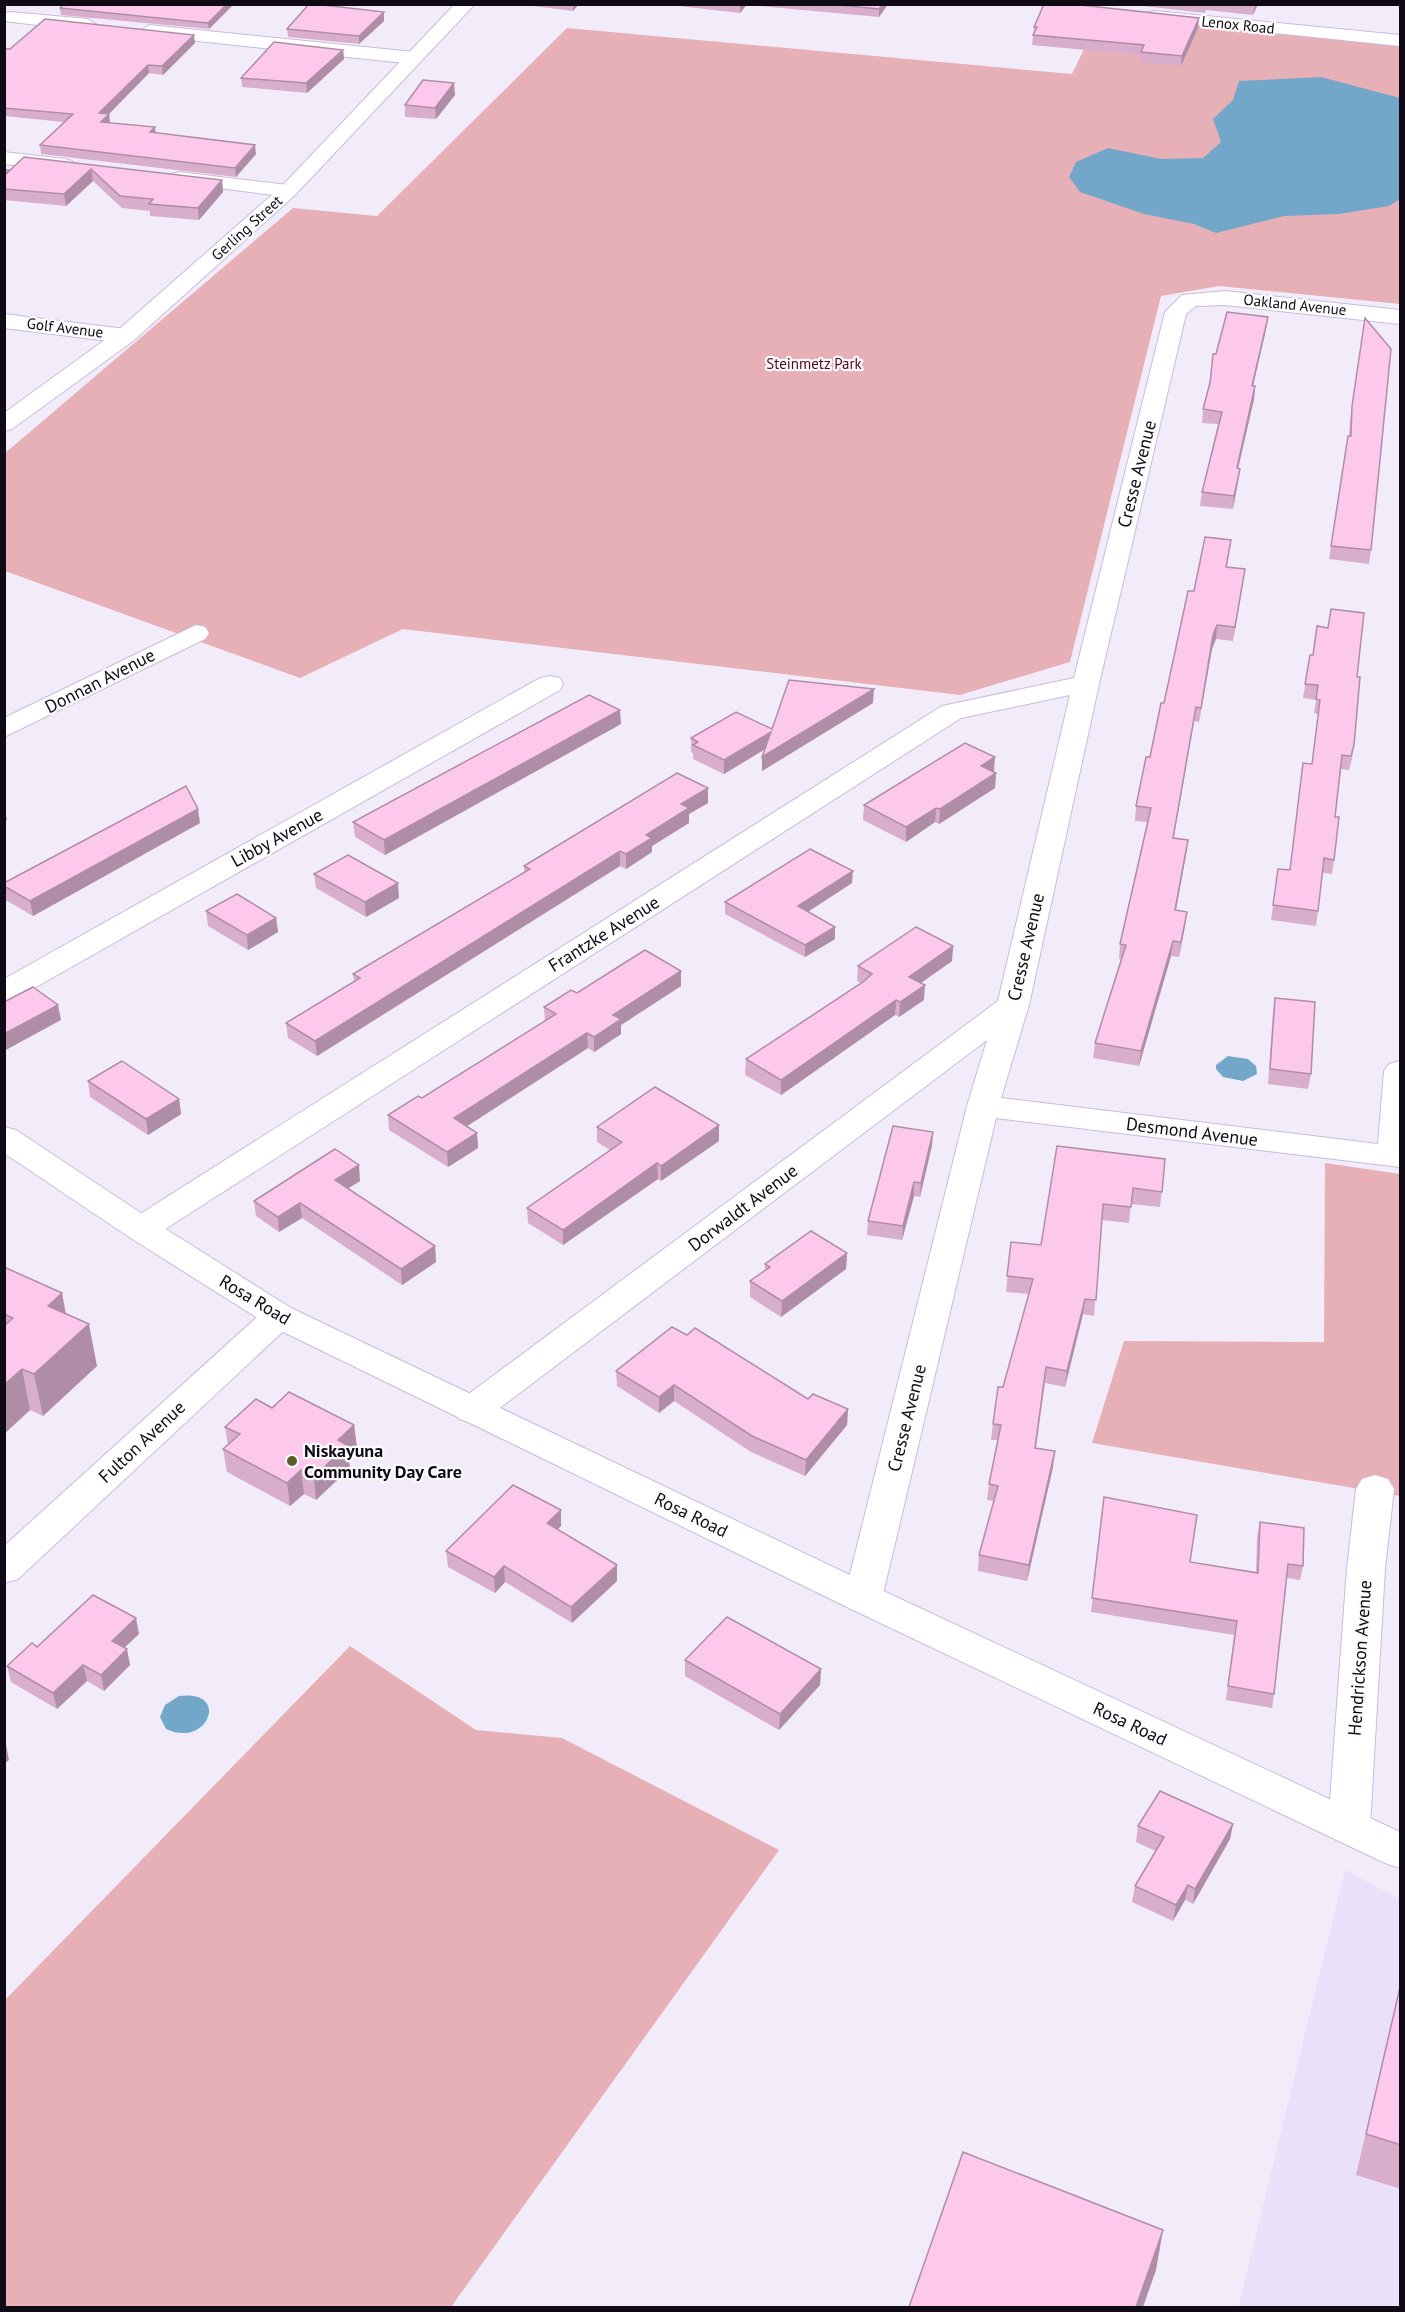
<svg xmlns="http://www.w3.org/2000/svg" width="1405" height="2312" font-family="'PT Sans',sans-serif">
  <rect width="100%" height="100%" fill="#f2ecfa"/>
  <path fill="#eae0f9" d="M1345 1870 1400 1899V2307L1238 2308Z"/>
  <g fill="#e7b0b6">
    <path d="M1100 16 1400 46V304L1219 286 1161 296 1070 662 960 695 403 629 300 678 5 571 4 454 293 208 377 216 567 28 1072 74Z"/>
    <path d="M1325 1163 1400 1174V1496L1092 1443 1124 1341 1324 1342Z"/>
    <path d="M350 1646 476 1730 562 1738 779 1850 451 2307H5V2000Z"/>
  </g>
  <g fill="#73a7c9">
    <path d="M1321 77 1400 98V199L1389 206 1339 214 1284 216 1216 233 1194 224 1144 214 1080 192 1069 177 1076 162 1108 148 1161 159 1203 158 1221 142 1213 119 1233 100 1239 81Z"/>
    <path d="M1228 1056 1248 1059 1256 1066 1257 1074 1243 1081 1223 1077 1216 1069V1065Z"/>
    <path d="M179 1696C231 1689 208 1749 166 1729L160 1717 165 1705Z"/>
  </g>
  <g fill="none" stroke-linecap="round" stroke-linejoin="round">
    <g stroke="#c9bbdd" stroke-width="2">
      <g id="street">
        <path d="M1155 11 1400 35V46L1149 20 1146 16 1149 12Z"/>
        <path d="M10 12 88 19 97 25 88 31 4 21V13Z"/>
        <path d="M149 25 414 52 423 58 414 64 142 35 140 31Z"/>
        <path d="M4 152 65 159 72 161 75 165 72 169 65 171 4 164Z"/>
        <path d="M179 172 288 185 295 187 298 191 295 195 288 197 172 182 169 178 172 174Z"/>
        <path d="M1225 291 1400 310V324L1225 305 1196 306 1186 314 1099 684 1029 1005 1001 1098 1378 1144 1384 1071 1389 1064 1400 1061V1167L996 1118 882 1598 877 1608 863 1613 849 1608 844 1598 967 1106 987 1040 485 1419 472 1423 459 1419 454 1410 459 1401 998 1001 1070 695 961 718 153 1237 141 1240 129 1237 124 1229 129 1221 942 706 1074 678 1165 312 1182 295Z"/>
        <path d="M4 314 125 329 133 331 136 336 133 341 125 343 4 328Z"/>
        <path d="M196 625 205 627 209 633 205 639 4 737V718Z"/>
        <path d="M550 676 560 678 563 684 560 690 15 999 4 1001V979L540 678Z"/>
        <path d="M279 1304 291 1308 297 1316 291 1324 18 1579 4 1583V1546L267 1308Z"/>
        <path d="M1375 1475 1388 1479 1394 1489 1385 1568 1370 1827 1364 1839 1349 1844 1334 1839 1328 1827 1347 1568 1356 1489 1362 1479Z"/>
      </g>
    </g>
    <g stroke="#c9bbdd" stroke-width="2">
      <g id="secondary">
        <path d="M455 4H475L295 195 133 341 12 429 4 431V413L117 331 281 187Z"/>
        <path d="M4 1127 16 1130 153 1221 291 1308 877 1588 1400 1832V1868L1385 1863 849 1608 267 1324 129 1237 4 1153Z"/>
      </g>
    </g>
    <use href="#street" fill="#fff" fill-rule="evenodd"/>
    <use href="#secondary" fill="#fff" fill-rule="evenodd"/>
  </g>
  <g fill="#d9adcc">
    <path d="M64 4H234L209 29 61 15 60 8Z"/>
    <path d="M517 4H579L573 11Z"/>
    <path d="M661 4H888L879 17 747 5 740 13Z"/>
    <path d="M1125 4H1258L1253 15 1206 10 1205 13Z"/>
    <path d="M384 12V21L359 44 288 37 287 29Z"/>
    <path d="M1034 27 1198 28 1181 66 1140 62 1141 55 1032 45Z"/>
    <path d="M195 43 163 75 149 73 109 114 110 123 256 154 236 177 41 154 40 145 64 122 4 116V49Z"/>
    <path d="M343 50 344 59 307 93 242 87 241 78Z"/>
    <path d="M455 95 436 119 405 117V105Z"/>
    <path d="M24 157 222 180 223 192 199 220 150 216V211L122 208 93 181 66 206 4 200V170L9 172Z"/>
    <path d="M1365 318 1371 550 1369 564 1329 559 1348 436H1349L1350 420Z"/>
    <path d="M1266 329 1253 386H1255L1254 399 1238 468 1240 469 1233 509 1200 506 1202 492 1218 424 1202 423 1203 409 1216 354Z"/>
    <path d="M1231 540 1227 567 1243 582 1233 641 1216 639 1212 649 1199 722 1194 721 1173 838 1188 840 1176 910 1187 912 1179 957 1171 956 1139 1066 1093 1058 1095 1043 1121 959H1119L1120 944 1147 822 1135 821 1136 806 1194 591Z"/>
    <path d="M1310 655H1313L1357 677 1354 745 1352 759 1349 770 1341 769 1335 817 1334 860 1332 874 1323 873 1316 926 1271 920 1278 869 1289 870 1312 764 1318 714 1314 713 1316 700 1303 698Z"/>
    <path d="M873 703 762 771 764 750 724 774 693 759V753L691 752V738L772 729Z"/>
    <path d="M621 724 385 855 355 837 353 822Z"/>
    <path d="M994 772 996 773 995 788 939 824 935 822 906 842 863 820 864 805Z"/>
    <path d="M708 788V803L689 814V823L652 846V852L626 869 620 866 317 1056 288 1038 286 1023 354 982 353 974 524 873V866Z"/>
    <path d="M200 823 33 916 4 899V883Z"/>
    <path d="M314 874 399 898 366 917 316 888Z"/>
    <path d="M852 883 808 912 835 939 805 957 725 914V902Z"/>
    <path d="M206 911 276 918 278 932 248 950 208 926Z"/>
    <path d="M953 946 952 961 921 983 924 1000 899 1017 895 1015 781 1095 745 1075 746 1059 861 983 857 981 858 966Z"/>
    <path d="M681 986 621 1025V1034L594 1052 588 1048 466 1126 477 1133 478 1148 448 1167 389 1130 388 1115 422 1098 545 1022 544 1007 577 993Z"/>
    <path d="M1275 998 1311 1074 1308 1089 1268 1084 1273 1013Z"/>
    <path d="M88 1081 179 1099 181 1114 148 1135 90 1097Z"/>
    <path d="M719 1125V1141L661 1181 658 1179 563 1245 528 1223 527 1208 610 1150 597 1142V1127Z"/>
    <path d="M933 1132 932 1145 920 1197 914 1196 902 1240 867 1235 868 1221Z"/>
    <path d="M1165 1159 1160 1207 1131 1204 1129 1223 1102 1220 1094 1316 1083 1314 1065 1387 1045 1383 1036 1448 1053 1467 1027 1581 978 1571 979 1555 994 1501 987 1500 989 1484 998 1440H991L993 1424 1029 1294 1006 1292 1011 1242 1041 1245Z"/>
    <path d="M360 1181 347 1189 435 1246 436 1262 402 1285 302 1218 279 1232 256 1216 254 1201Z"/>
    <path d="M847 1253 846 1269 781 1317 750 1297V1281L765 1270V1264Z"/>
    <path d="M4 1267 62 1293 66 1313 97 1366 43 1416 30 1410 4 1434Z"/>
    <path d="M687 1335 808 1399 848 1409 847 1425 805 1476 751 1452 674 1401 659 1413 617 1386 616 1371Z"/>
    <path d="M272 1408 354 1425 357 1448 348 1456 350 1468 316 1500 304 1494 290 1506 227 1472 223 1449 228 1445 225 1427Z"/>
    <path d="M1104 1497 1190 1562 1256 1572 1257 1536 1260 1522 1303 1566 1300 1580 1287 1578 1274 1694 1272 1708 1226 1700 1234 1635 1091 1612Z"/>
    <path d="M561 1510V1526L558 1529 617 1581 572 1623 505 1582 495 1593 448 1567 446 1551Z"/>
    <path d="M139 1634 124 1648 130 1665 104 1691 87 1681 57 1709 11 1682 7 1666 37 1647Z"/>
    <path d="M685 1660 821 1669 820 1685 779 1730 685 1676Z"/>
    <path d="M1233 1824 1230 1839 1193 1904 1185 1900 1173 1921 1132 1902 1135 1886 1156 1851 1136 1842 1138 1826Z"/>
    <path d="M1401 1982V2189L1356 2175Z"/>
  </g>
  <g fill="#b08da6">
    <path d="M227 4H234L209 29 208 23Z"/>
    <path d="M573 4H579L573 11Z"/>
    <path d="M741 4H747L740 13V5Z"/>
    <path d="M883 4H888L879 17V9Z"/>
    <path d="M1258 4 1253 15 1255 5Z"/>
    <path d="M384 12V21L359 44V36Z"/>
    <path d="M1199 18 1198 28 1181 66 1182 56Z"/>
    <path d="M194 35 195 43 163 75 162 66Z"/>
    <path d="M343 50 344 59 307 93 306 83Z"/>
    <path d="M148 65 149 73 101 122 99 113Z"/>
    <path d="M454 83 455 95 436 119 435 108Z"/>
    <path d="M109 114 110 123 101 122Z"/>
    <path d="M155 127 156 136 150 132Z"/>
    <path d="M255 145 256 154 236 177 235 168Z"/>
    <path d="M91 169 93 181 66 206 64 194Z"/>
    <path d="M222 180 223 192 199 220 198 208Z"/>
    <path d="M1268 317 1266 329 1250 399 1252 386Z"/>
    <path d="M1255 386 1254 399 1235 482 1237 468Z"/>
    <path d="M1240 469 1238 482 1233 509 1234 496Z"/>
    <path d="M1245 569 1243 582 1233 641 1235 627Z"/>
    <path d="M1217 625 1216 639 1212 649 1199 722 1213 635Z"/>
    <path d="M874 689 873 703 762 771V757Z"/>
    <path d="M1196 707 1194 721 1171 853 1173 838Z"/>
    <path d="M620 710 621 724 385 855 384 840Z"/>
    <path d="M771 732 770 746 724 774V760Z"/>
    <path d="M995 757 994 772 980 780 981 766Z"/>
    <path d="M996 773 995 788 939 824 940 809Z"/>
    <path d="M708 788V803L689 814V823L652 846V852L626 869V854L681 804Z"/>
    <path d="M4 807 7 820 4 821Z"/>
    <path d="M936 808 935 822 906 842V827Z"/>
    <path d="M198 809 200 823 33 916 30 901Z"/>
    <path d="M1188 840 1186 855 1173 925 1175 910Z"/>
    <path d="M620 851V866L317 1056 315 1041Z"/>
    <path d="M853 871 852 883 798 918V906Z"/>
    <path d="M398 883 399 898 366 917 365 902Z"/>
    <path d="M1187 912 1185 926 1179 957 1181 942Z"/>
    <path d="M276 918 278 932 248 950 247 935Z"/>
    <path d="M835 927V939L805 957V945Z"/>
    <path d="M1173 941 1171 956 1139 1066 1141 1051Z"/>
    <path d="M953 946 952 961 908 992 909 977Z"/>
    <path d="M681 971V986L621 1025V1034L594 1052V1037L613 1015Z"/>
    <path d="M925 985 924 1000 899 1017 900 1002Z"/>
    <path d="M896 1000 895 1015 781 1095V1080Z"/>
    <path d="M58 1005 61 1020 4 1051V1034Z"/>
    <path d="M587 1033 588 1048 455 1134 454 1118Z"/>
    <path d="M179 1099 181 1114 148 1135 146 1119Z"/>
    <path d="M719 1125V1141L661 1181V1166Z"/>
    <path d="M933 1132 932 1145 920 1197 921 1183Z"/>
    <path d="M477 1133 478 1148 448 1167 447 1152Z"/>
    <path d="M657 1163 658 1179 563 1245V1230Z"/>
    <path d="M359 1165 360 1181 336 1196 335 1180Z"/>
    <path d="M914 1182V1196L902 1240 903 1226Z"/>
    <path d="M300 1203 302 1218 279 1232 278 1217Z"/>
    <path d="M435 1246 436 1262 402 1285 401 1269Z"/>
    <path d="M847 1253 846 1269 781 1317 782 1301Z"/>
    <path d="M62 1293 69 1335 48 1306Z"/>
    <path d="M1085 1299 1083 1314 1065 1387 1067 1371Z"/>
    <path d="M89 1324 97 1366 43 1416 34 1374Z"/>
    <path d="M22 1369 30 1410 4 1434V1385Z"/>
    <path d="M674 1385V1401L659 1413V1397Z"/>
    <path d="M848 1409 847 1425 805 1476 806 1460Z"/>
    <path d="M354 1425 357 1448 348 1456 350 1468 316 1500 314 1477 338 1440Z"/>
    <path d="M1055 1451 1053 1467 1027 1581 1029 1565Z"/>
    <path d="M301 1470 304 1494 290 1506 287 1483Z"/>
    <path d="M561 1510V1526L548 1539 547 1523Z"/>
    <path d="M617 1565V1581L572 1623 571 1607Z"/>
    <path d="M504 1566 505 1582 495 1593 494 1577Z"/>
    <path d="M136 1618 139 1634 115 1656 112 1641Z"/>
    <path d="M127 1649 130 1665 104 1691 101 1675Z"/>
    <path d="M83 1665 87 1681 57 1709 53 1693Z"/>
    <path d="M821 1669 820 1685 779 1730 780 1714Z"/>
    <path d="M6 1744 9 1760 4 1764V1745Z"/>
    <path d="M1233 1824 1230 1839 1193 1904 1195 1889Z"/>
    <path d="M1188 1885 1185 1900 1173 1921 1176 1905Z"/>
    <path d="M1163 2230 1156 2270 1143 2307H1136Z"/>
  </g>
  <g fill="#fcc9ed" stroke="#b08da6" stroke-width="1.5">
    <path d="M64 4H227L208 23 60 8Z"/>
    <path d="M309 4H314L384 12 359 36 287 29Z"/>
    <path d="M828 4H883L879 9Z"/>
    <path d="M1044 4H1071L1199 18 1182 56 1141 52 1144 45 1033 35 1037 27H1034Z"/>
    <path d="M45 19 194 35 162 66 148 65 99 113 109 114 101 122 155 127 150 132 255 145 235 168 40 145 73 114 4 108V49H10Z"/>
    <path d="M274 42 343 50 306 83 241 78Z"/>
    <path d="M423 80 454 83 435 108 405 105Z"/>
    <path d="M24 157 222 180 198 208 149 204 153 199 120 196 91 169 64 194 4 189V176Z"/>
    <path d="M4 170H9L4 175Z"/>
    <path d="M1227 312 1268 317 1252 386H1255L1237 468 1240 469 1234 496 1202 492 1222 412 1203 409 1210 383 1213 354H1216Z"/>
    <path d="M1365 318 1391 349 1371 550 1331 546 1348 436H1351L1352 406Z"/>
    <path d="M1205 537 1231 540 1226 567 1245 569 1235 627 1217 625 1213 635 1201 708 1196 707 1173 838 1188 840 1175 910 1187 912 1181 942 1173 941 1141 1051 1095 1043 1126 945 1120 944 1151 808 1136 806 1146 757H1150L1161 703H1164L1188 591H1194Z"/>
    <path d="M1331 609 1364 613 1357 677H1360L1354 745 1351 756 1342 755 1335 817H1339L1334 860 1324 858 1318 911 1273 905 1278 869 1290 870 1303 763 1312 764 1320 700 1316 699 1318 685 1305 684 1310 655H1313L1317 626 1328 628Z"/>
    <path d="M789 680 874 689 762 757 771 732 724 760 693 745 698 742 691 738 736 712 772 729Z"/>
    <path d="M589 695 620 710 384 840 353 822Z"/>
    <path d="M965 743 995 757 981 766 996 773 940 809 936 808 906 827 864 805Z"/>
    <path d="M677 773 708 788 681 804 689 808 646 835 652 838 626 854 620 851 315 1041 286 1023 360 978 353 974 530 869 524 866Z"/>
    <path d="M186 786 198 809 30 901 4 886V883Z"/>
    <path d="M810 849 853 871 798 906 835 927 805 945 725 902Z"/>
    <path d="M348 855 398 883 365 902 314 874Z"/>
    <path d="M237 894 276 918 247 935 206 911Z"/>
    <path d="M916 927 953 946 909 977 925 985 900 1002 896 1000 781 1080 746 1059 863 982 872 974 858 966Z"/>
    <path d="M645 950 681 971 613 1015 621 1019 594 1037 587 1033 454 1118 477 1133 447 1152 388 1115 418 1096 422 1098 556 1014 544 1007 571 990 577 993Z"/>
    <path d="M33 987 58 1005 4 1034V1002Z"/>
    <path d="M1275 998 1315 1002 1311 1074 1270 1069Z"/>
    <path d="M122 1061 179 1099 146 1119 88 1081Z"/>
    <path d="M655 1087 719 1125 661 1166 657 1163 563 1230 527 1208 622 1142 597 1127Z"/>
    <path d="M893 1126 933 1132 921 1183 914 1182 903 1226 868 1221Z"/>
    <path d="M1057 1146 1165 1159 1162 1192 1133 1188 1131 1207 1103 1204 1096 1300 1085 1299 1067 1371 1046 1367 1035 1448 1055 1451 1029 1565 979 1555 998 1486 989 1484 1001 1425 993 1424 998 1387H1003L1033 1279 1007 1276 1011 1242 1041 1245Z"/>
    <path d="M335 1149 359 1165 335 1180 435 1246 401 1269 300 1203 278 1217 254 1201Z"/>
    <path d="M811 1231 847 1253 782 1301 750 1281 770 1267 765 1264Z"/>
    <path d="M4 1267 62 1293 48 1306 89 1324 34 1374 22 1369 4 1385V1326L13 1318 4 1314Z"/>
    <path d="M672 1327 687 1335 695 1328 808 1399 813 1394 848 1409 806 1460 752 1436 674 1385 659 1397 616 1371Z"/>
    <path d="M289 1392 354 1425 338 1440 347 1445 314 1477 301 1470 287 1483 223 1449 240 1434 225 1427 256 1399 272 1408Z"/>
    <path d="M513 1485 561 1510 547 1523 617 1565 571 1607 504 1566 494 1577 446 1551Z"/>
    <path d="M1104 1497 1197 1515 1190 1562 1258 1573 1260 1522 1304 1528 1303 1566 1288 1564 1274 1694 1228 1686 1237 1621 1092 1598Z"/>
    <path d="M93 1595 136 1618 112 1641 127 1649 101 1675 83 1665 53 1693 7 1666 32 1643 37 1647Z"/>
    <path d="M727 1617 821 1669 780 1714 685 1660Z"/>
    <path d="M1160 1791 1233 1824 1195 1889 1188 1885 1176 1905 1135 1886 1164 1837 1138 1826Z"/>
    <path d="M1401 1983V2145L1366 2134Z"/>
    <path d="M963 2152 1163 2230 1136 2307H909Z"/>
  </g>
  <circle fill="#5a5c29" stroke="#fcfcfc" stroke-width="2" cx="292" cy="1461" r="6"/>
  <g text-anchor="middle" stroke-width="4.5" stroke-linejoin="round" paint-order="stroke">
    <g font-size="15" fill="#0f0a15" stroke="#fcfcfc">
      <text transform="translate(1238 25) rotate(6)" y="5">Lenox Road</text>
      <text transform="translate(247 228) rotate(-42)" y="5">Gerling Street</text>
      <text transform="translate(1295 305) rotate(6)" y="5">Oakland Avenue</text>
      <text transform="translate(65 328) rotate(7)" y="5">Golf Avenue</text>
    </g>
    <g font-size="15" fill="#50061c" stroke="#fcfcfc">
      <text x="814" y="369">Steinmetz Park</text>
    </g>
    <g font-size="18" fill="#0f0a15" stroke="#fcfcfc">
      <text transform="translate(1137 474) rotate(-76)" y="6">Cresse Avenue</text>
      <text transform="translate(100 681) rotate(-27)" y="6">Donnan Avenue</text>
      <text transform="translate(277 838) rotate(-29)" y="6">Libby Avenue</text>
      <text transform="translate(604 934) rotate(-32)" y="6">Frantzke Avenue</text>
      <text transform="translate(1026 947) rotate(-77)" y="6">Cresse Avenue</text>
      <text transform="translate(1192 1132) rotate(7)" y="6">Desmond Avenue</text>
      <text transform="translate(743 1208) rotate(-37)" y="6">Dorwaldt Avenue</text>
      <text transform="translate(255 1300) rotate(31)" y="6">Rosa Road</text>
      <text transform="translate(907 1418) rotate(-76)" y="6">Cresse Avenue</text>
      <text transform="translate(142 1442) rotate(-43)" y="6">Fulton Avenue</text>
      <text transform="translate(691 1515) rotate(26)" y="6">Rosa Road</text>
      <text transform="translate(1360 1658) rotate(-86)" y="6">Hendrickson Avenue</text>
      <text transform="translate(1130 1724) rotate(25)" y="6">Rosa Road</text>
    </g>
    <g font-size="18" font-weight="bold" fill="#0f0a15" stroke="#fcfcfc" text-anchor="start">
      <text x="304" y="1457">Niskayuna<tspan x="304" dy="21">Community Day Care</tspan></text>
    </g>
  </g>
  <rect width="1405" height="2312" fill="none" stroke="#0f0a15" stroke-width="12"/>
</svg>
